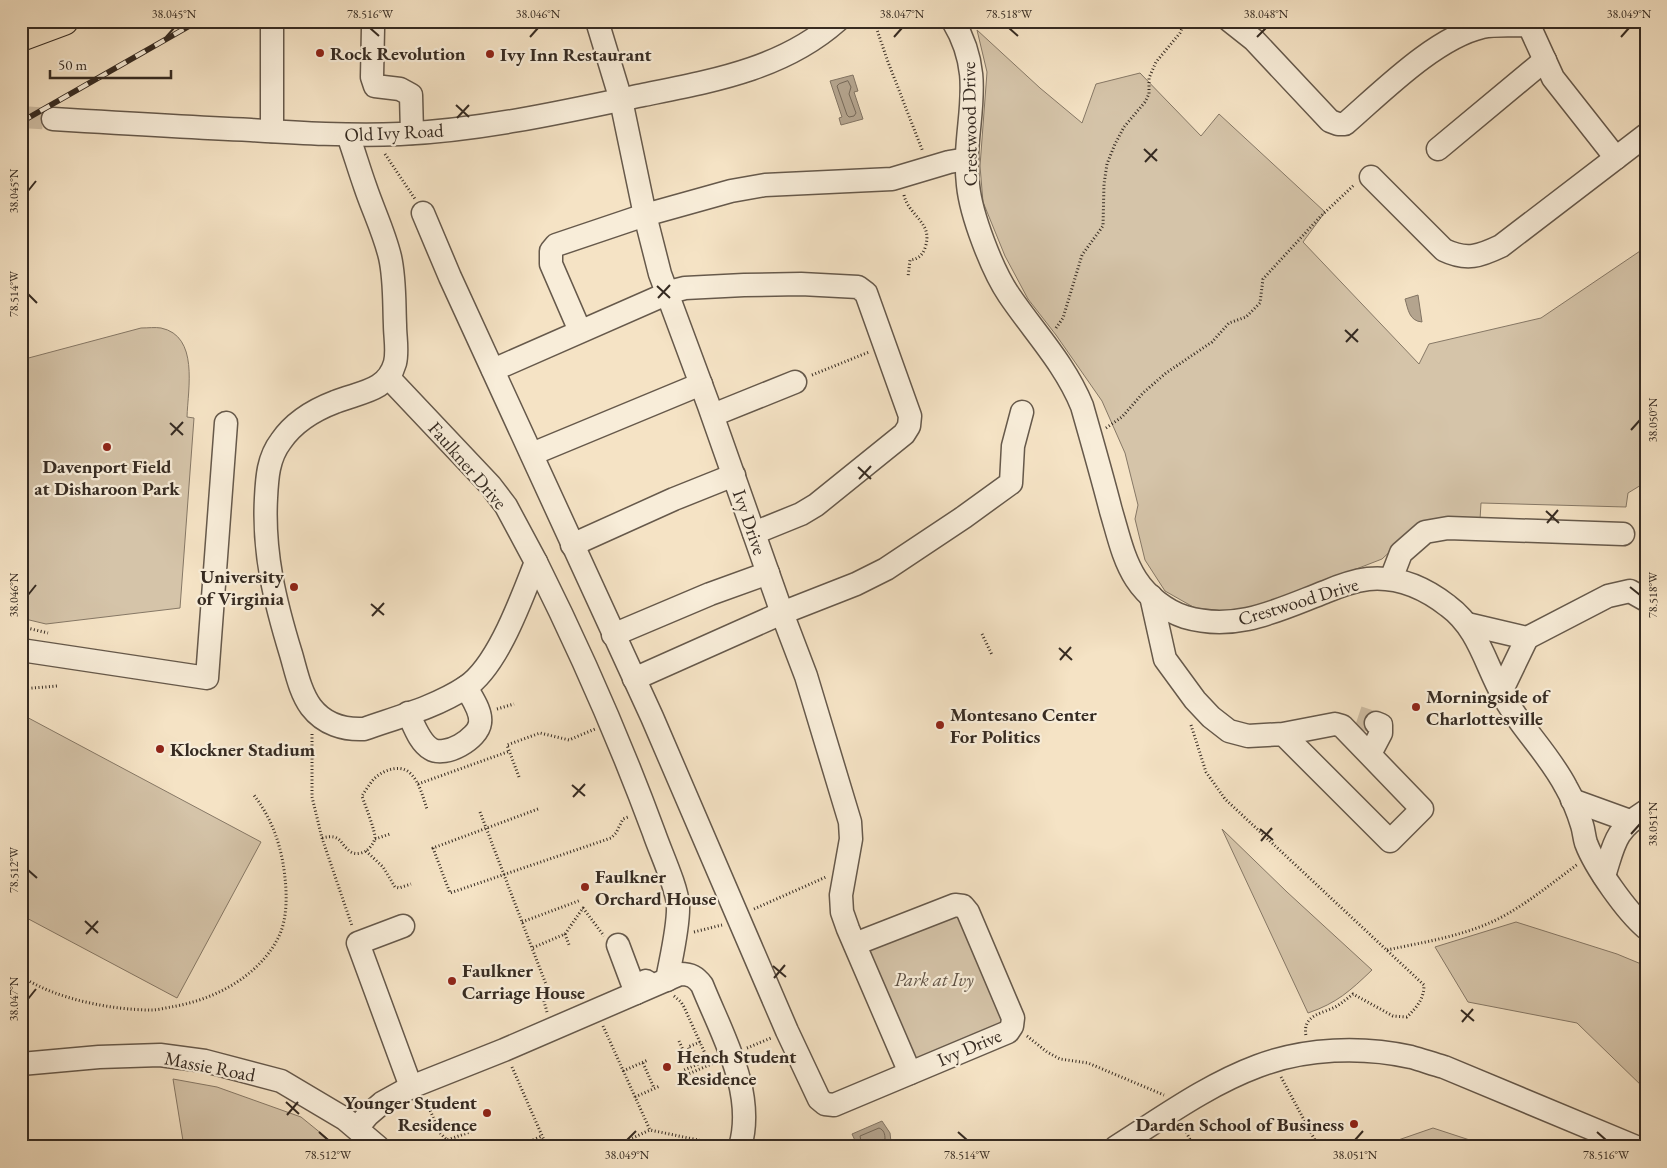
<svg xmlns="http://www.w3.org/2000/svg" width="1667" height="1168" font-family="'EB Garamond',serif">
  <rect width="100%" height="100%" fill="#f5e3c5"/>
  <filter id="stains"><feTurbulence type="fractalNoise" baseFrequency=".004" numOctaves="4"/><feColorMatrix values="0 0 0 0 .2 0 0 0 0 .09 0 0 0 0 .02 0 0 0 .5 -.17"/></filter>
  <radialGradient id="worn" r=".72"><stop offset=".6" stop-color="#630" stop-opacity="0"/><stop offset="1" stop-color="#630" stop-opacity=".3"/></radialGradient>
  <g fill="#d5c4a9" stroke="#867866">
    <path d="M977 30 1040 88 1082 123 1096 84 1140 73 1201 136 1219 114 1325 212 1303 242 1419 364 1429 344 1541 318 1646 247V482L1628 493 1626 507 1481 503 1480 520 1409 534 1382 559 1243 613 1195 608 1165 591 1145 560 1135 519 1138 505 1125 453 1102 401 1056 335 1028 299 1005 256 983 202 980 166 987 72Z"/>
    <path d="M141 328C148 328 155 327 161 328 199 336 188 388 187 417L194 418 180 608 46 624 21 618V360Z"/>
    <path d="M21 714 261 842 177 998 21 915Z"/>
    <path d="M1222 829 1287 892 1372 970C1350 991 1337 1003 1308 1013Z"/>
    <path d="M962 908 1005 1028 914 1066 859 947Z"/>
    <path d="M1516 922 1617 954 1646 966V1090L1577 1023 1468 1002 1435 947Z"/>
    <path d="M173 1079 217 1087 301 1117 338 1147H184Z"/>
    <path d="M1433 1128 1488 1146 1497 1147H1378Z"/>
  </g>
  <g fill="#b4a48e" stroke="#827463">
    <path d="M853 75 858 91 854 92 863 119 841 125 839 118 842 117 830 81Z"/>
    <path d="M1418 295 1422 322C1409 321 1408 309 1405 299Z"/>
    <path d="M882 1121 890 1133 891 1142 879 1147H858L852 1134Z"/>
  </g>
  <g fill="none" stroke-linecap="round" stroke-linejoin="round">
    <g stroke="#756858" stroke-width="1">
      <path d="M848 81 851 87 849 94 856 113 854 116 849 117 847 115 837 86 839 84Z"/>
      <path d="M862 1147 860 1136 879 1128C884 1130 885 1134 885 1139L881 1142 880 1147"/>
    </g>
    <g stroke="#cfbea4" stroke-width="22" stroke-dasharray="22 11" stroke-linecap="butt">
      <path d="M21 117 53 119"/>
      <path d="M1358 717 1376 723"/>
    </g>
    <g stroke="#66594b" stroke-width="25">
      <g id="minor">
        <path d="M597 21 621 100 645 215 660 274 709 406 782 613 806 676 850 822 851 839 841 895 842 912 848 929 910 1073"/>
        <path d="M953 21C989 81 961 124 968 185 971 215 992 270 1009 295 1034 332 1065 364 1082 406 1092 441 1102 476 1111 511 1118 534 1123 559 1136 579 1147 596 1166 611 1185 617 1236 632 1278 610 1325 592 1339 586 1353 581 1368 579 1398 576 1425 588 1448 606 1478 628 1485 663 1502 694 1520 727 1549 754 1566 787 1573 799 1578 812 1582 825 1584 831 1584 837 1586 843 1595 867 1626 911 1646 928"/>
        <path d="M1230 21 1254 40 1330 121 1338 124H1345C1382 92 1435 38 1482 27 1497 24 1513 26 1528 25"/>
        <path d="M1527 21 1553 78 1616 158"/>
        <path d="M373 28 372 77 375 86 400 89 411 95 412 133"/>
        <path d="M53 119C119 123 185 127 251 130 300 133 350 136 400 134 482 130 563 112 643 95 712 81 783 69 837 21"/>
        <path d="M272 131V27"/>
        <path d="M348 135C354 152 359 169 365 186 373 210 384 232 390 257 395 279 394 302 395 325 395 337 398 351 395 363 387 392 359 392 335 402 314 410 294 422 281 441 268 458 267 478 266 498 263 553 275 602 291 654 296 671 300 692 311 707 324 724 344 730 364 729 398 717 436 707 466 687 498 666 522 597 536 562L506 506 490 485 388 377"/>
        <path d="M1438 149 1545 60"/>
        <path d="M1371 177 1444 250C1467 261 1480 256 1501 246L1646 135"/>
        <path d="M423 213 450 277 652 717 787 1031 819 1099 825 1104 834 1105 1008 1032 1012 1026 1013 1018 968 912 963 906 955 905 855 944"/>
        <path d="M580 331 551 264V251L556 245 645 215 731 191 765 185 892 179 949 162 967 159"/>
        <path d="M493 370 673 291 685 288 744 285 801 284 858 287 866 293 910 416 909 426 904 434 816 505 801 514 754 533"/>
        <path d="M713 415 795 382"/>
        <path d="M532 454 701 384"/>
        <path d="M572 545 674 499 734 475"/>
        <path d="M536 562C580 650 620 741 654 833 660 851 677 887 678 905 679 926 671 958 667 980"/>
        <path d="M1391 579 1401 553 1425 532 1448 528 1623 534"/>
        <path d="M1151 596 1165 659 1195 700 1211 717 1229 731 1248 736 1283 734 1335 724 1342 726 1422 809 1390 841 1283 734"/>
        <path d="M1467 624 1527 638 1608 596 1630 591 1646 600"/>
        <path d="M613 635 710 594 768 573"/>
        <path d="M21 650 207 678 226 423"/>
        <path d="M634 679 782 613 856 584 886 569 964 517 1011 483 1013 446 1022 412"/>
        <path d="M1501 692 1527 638"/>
        <path d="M408 713C414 725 419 742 431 749 445 758 478 739 480 723 482 711 471 697 466 687"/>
        <path d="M1370 754 1381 733V725L1376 723"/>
        <path d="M1572 800 1630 821"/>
        <path d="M1604 876C1615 842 1614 831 1646 811"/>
        <path d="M403 926 358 943 411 1087"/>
        <path d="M618 945 636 993 646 981"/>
        <path d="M21 1064 99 1057 160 1055 205 1061 281 1081 345 1119 378 1147"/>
        <path d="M357 1128 368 1115 382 1103 411 1087 504 1050 680 974C691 974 696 977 702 985 722 1035 756 1092 740 1147"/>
        <path d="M1116 1147C1162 1118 1207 1085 1258 1066 1305 1048 1362 1046 1411 1057 1422 1060 1433 1064 1444 1067L1636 1147"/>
      </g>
    </g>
    <g stroke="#362b22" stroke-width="30">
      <path id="major" d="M21 37 64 21"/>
    </g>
    <g stroke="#362b22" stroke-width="3" stroke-dasharray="1 2.5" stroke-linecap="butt">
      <path d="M874 21 888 62 923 152"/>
      <path d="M385 154 415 199"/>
      <path d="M904 195C909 217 934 222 925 248 922 256 918 259 910 260L908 277"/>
      <path d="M1056 328 1063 318 1082 255 1103 226 1104 184 1107 164 1115 144 1124 127 1145 102 1149 94V78L1156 62 1180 33 1185 21"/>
      <path d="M812 375 869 352"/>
      <path d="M1106 428 1122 417 1143 393 1166 373 1212 342 1229 323 1246 317 1260 303 1263 279 1320 217 1354 185"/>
      <path d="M27 628 48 633"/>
      <path d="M982 634 992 655"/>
      <path d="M21 689 57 686"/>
      <path d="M497 709 514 704"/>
      <path d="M1191 725 1206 772 1225 799 1424 985C1424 999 1417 1007 1407 1017L1393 1016 1353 994C1348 998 1343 1002 1337 1006 1323 1014 1302 1014 1306 1036"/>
      <path d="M312 734V797L322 838 352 926"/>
      <path d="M519 777 507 745 540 733 569 740 595 729"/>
      <path d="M418 784 510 751"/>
      <path d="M538 809 433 848 450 893 611 838 616 833 623 819 628 817"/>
      <path d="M480 812 532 948"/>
      <path d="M322 838C342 833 339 844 351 852 356 855 362 853 366 851 370 848 374 843 375 838 375 830 365 805 362 796 365 791 369 785 373 780 382 770 401 763 411 774 420 783 423 798 427 809"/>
      <path d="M375 839 390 834"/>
      <path d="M366 851 383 867 395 887 399 888 411 884"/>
      <path d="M754 909 826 877"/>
      <path d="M522 922 581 900"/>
      <path d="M694 932 722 925"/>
      <path d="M565 934 569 945"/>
      <path d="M1387 950C1424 942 1464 936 1498 919 1527 904 1552 883 1578 864"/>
      <path d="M21 976C55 999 111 1010 152 1010 158 1010 165 1008 171 1007 214 1000 261 976 280 934 287 917 287 896 285 878 282 847 272 818 253 794"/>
      <path d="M674 996 681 1002 684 1007 708 1060 684 1070"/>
      <path d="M547 1012 542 994 547 987 532 948 565 934 583 908 604 936"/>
      <path d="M603 1026 650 1130"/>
      <path d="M1027 1036 1047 1052 1060 1059 1088 1063 1164 1095"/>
      <path d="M679 1041 688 1061 693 1059 688 1047 700 1042"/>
      <path d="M747 1048 771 1038"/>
      <path d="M643 1063 654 1088"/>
      <path d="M512 1067 547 1147"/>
      <path d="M623 1071 648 1060"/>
      <path d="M686 1075 716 1062"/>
      <path d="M1281 1077 1317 1144"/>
      <path d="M635 1097 660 1086"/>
      <path d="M426 1101 440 1133 447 1140 476 1130"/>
      <path d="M1183 1126 1194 1147"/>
      <path d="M447 1140 455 1147"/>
      <path d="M624 1142 626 1147"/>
      <path d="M517 1147 542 1136"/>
      <path d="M613 1147 650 1130 722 1145"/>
    </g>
    <use href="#minor" stroke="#f8edd9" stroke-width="22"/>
    <use href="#major" stroke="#f5e3c5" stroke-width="28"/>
    <g stroke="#362b22" stroke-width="5.5">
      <path id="rail" d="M21 122 198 21"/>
    </g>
    <use href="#rail" stroke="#f8edd9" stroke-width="4" stroke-dasharray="11" stroke-linecap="butt"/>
  </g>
  <path fill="none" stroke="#362b22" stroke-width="2" d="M370 28 379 36M1009 28 1018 36M166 37 174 28M530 37 538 28M894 37 902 28M1257 37 1266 28M1621 37 1629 28M456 105 469 117M457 118 469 105M1144 149 1157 161M1145 162 1157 149M28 191 36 181M657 286 670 298M28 294 37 303M658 298 670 285M1345 330 1358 342M1346 342 1358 329M170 423 183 435M1631 430 1640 420M171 435 183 422M858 467 871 479M859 479 871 466M1546 511 1559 523M1547 523 1558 510M1630 587 1640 595M28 595 36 585M371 604 384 615M372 616 384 603M1059 648 1072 660M1060 660 1071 647M572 785 585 796M573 797 585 784M1260 829 1273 840M1631 834 1640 824M1261 841 1272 828M28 870 37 878M85 921 98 933M86 934 98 921M773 966 786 977M774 978 785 965M28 999 36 989M1461 1010 1474 1021M1462 1022 1473 1009M286 1102 299 1114M287 1115 298 1102M319 1132 328 1140M958 1132 967 1140M1597 1132 1606 1140M627 1140 636 1131M1355 1140 1363 1131"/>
  <g fill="#8f2418" stroke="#f8edd9" stroke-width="2">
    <circle cx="320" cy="53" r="5"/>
    <circle cx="490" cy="54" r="5"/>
    <circle cx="107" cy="447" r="5"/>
    <circle cx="294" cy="587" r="5"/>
    <circle cx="1416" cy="707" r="5"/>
    <circle cx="940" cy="725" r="5"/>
    <circle cx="160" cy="749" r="5"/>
    <circle cx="585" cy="887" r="5"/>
    <circle cx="452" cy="981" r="5"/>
    <circle cx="667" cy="1067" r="5"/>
    <circle cx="487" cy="1113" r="5"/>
    <circle cx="1354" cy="1124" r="5"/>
  </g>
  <g text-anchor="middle" stroke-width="4.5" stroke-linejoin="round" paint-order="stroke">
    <g font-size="19" font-weight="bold" fill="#362b22" stroke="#f8edd9" text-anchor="start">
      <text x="330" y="60">Rock Revolution</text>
      <text x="500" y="61">Ivy Inn Restaurant</text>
      <text x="107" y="473" text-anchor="middle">Davenport Field<tspan x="107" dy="22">at Disharoon Park</tspan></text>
      <text x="284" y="583" text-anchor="end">University<tspan x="284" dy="22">of Virginia</tspan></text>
      <text x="1426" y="703">Morningside of<tspan x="1426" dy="22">Charlottesville</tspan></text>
      <text x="950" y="721">Montesano Center<tspan x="950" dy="22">For Politics</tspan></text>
      <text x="170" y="756">Klockner Stadium</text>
      <text x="595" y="883">Faulkner<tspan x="595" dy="22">Orchard House</tspan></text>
      <text x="462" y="977">Faulkner<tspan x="462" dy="22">Carriage House</tspan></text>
      <text x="677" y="1063">Hench Student<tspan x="677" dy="22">Residence</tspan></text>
      <text x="477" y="1109" text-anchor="end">Younger Student<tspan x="477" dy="22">Residence</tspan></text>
      <text x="1344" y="1131" text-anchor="end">Darden School of Business</text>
    </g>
    <g font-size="19" fill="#362b22" stroke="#f8edd9">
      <text transform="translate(969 124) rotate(-91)" y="7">Crestwood Drive</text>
      <text transform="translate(394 132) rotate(-3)" y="7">Old Ivy Road</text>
      <text transform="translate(468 465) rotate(49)" y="7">Faulkner Drive</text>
      <text transform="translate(750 522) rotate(71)" y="7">Ivy Drive</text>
      <text transform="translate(1298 601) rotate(-17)" y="7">Crestwood Drive</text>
      <text transform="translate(969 1047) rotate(-23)" y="7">Ivy Drive</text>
      <text transform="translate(210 1066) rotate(11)" y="7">Massie Road</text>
    </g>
    <g font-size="19" font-style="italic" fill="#5e5144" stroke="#f8edd9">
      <text x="934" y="986">Park at Ivy</text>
    </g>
  </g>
  <rect width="1667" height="1168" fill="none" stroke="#f5e3c5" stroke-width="55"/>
  <path d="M50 70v8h121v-8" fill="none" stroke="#362b22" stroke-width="2.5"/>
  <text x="58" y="70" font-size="15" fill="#362b22" stroke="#f8edd9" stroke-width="4" paint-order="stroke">50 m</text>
  <rect x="28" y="28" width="1612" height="1112" fill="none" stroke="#362b22" stroke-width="2"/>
  <g font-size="12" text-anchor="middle" fill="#362b22">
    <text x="174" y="18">38.045°N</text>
    <text x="370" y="18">78.516°W</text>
    <text x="538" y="18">38.046°N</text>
    <text x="902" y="18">38.047°N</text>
    <text x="1009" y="18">78.518°W</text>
    <text x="1266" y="18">38.048°N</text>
    <text x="1629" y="18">38.049°N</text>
    <text transform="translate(14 191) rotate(-90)" y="4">38.045°N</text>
    <text transform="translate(14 294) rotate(-90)" y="4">78.514°W</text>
    <text transform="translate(1653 420) rotate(-90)" y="4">38.050°N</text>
    <text transform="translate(14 595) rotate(-90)" y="4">38.046°N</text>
    <text transform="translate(1653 595) rotate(-90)" y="4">78.518°W</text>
    <text transform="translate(1653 824) rotate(-90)" y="4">38.051°N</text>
    <text transform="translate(14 870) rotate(-90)" y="4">78.512°W</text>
    <text transform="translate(14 999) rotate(-90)" y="4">38.047°N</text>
    <text x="328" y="1159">78.512°W</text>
    <text x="627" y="1159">38.049°N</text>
    <text x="967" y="1159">78.514°W</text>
    <text x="1355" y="1159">38.051°N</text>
    <text x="1606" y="1159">78.516°W</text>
  </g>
  <rect width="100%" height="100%" filter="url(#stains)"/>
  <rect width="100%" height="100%" fill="url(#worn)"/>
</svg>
